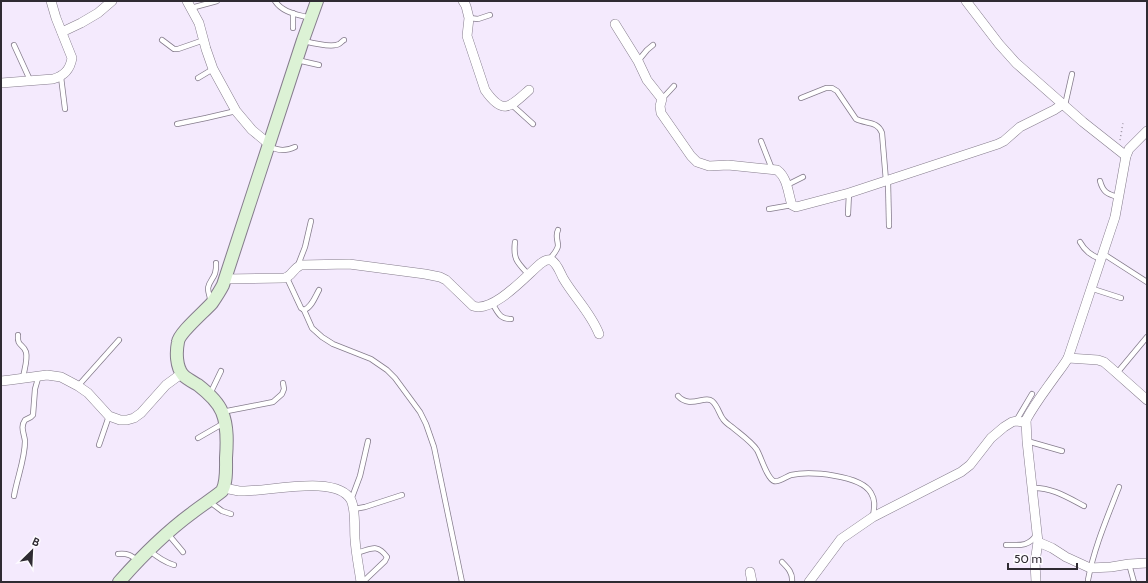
<svg xmlns="http://www.w3.org/2000/svg" width="1148" height="583" font-family="Cabin,sans-serif">
  <rect width="100%" height="100%" fill="#f4eafd"/>
  <g fill="none" stroke-linecap="round" stroke-linejoin="round">
    <g stroke="#857c8c" stroke-width="6">
      <g id="lane">
        <path d="M275 1C283 13 297 14 310 18"/>
        <path d="M191 8 217 1"/>
        <path d="M469 18 478 19 490 15"/>
        <path d="M293 28V13"/>
        <path d="M162 40 174 49H178L204 40"/>
        <path d="M304 41C312 43 332 48 339 44 340 44 343 40 344 40"/>
        <path d="M14 45 30 80"/>
        <path d="M297 60 319 65"/>
        <path d="M638 61 647 50 653 45"/>
        <path d="M61 77 65 109"/>
        <path d="M198 78 213 69"/>
        <path d="M801 98 826 88H832L837 91 856 119C866 124 878 121 882 133L886 181"/>
        <path d="M662 99 674 86"/>
        <path d="M512 105 533 124"/>
        <path d="M1065 105 1072 74"/>
        <path d="M177 124 206 118 236 111"/>
        <path d="M761 141 772 169"/>
        <path d="M269 147C279 150 284 152 295 147"/>
        <path d="M888 181 889 226"/>
        <path d="M1100 181C1103 192 1107 194 1118 197"/>
        <path d="M787 185 803 177"/>
        <path d="M769 209 792 205"/>
        <path d="M848 214 849 193"/>
        <path d="M515 242C513 259 517 262 528 274"/>
        <path d="M1080 242C1085 251 1091 255 1100 259"/>
        <path d="M1102 253 1147 282"/>
        <path d="M549 260C552 256 557 251 558 246 558 240 555 236 558 230"/>
        <path d="M298 265 305 247 311 221"/>
        <path d="M287 278 301 308 304 310C312 307 315 297 319 290"/>
        <path d="M1090 288 1121 298"/>
        <path d="M211 302C210 297 208 293 208 288 210 278 217 278 216 263"/>
        <path d="M492 303C498 312 499 319 511 319"/>
        <path d="M304 310 312 328 322 337 333 344 371 359 387 370 395 378 420 412 426 424 434 447 462 582"/>
        <path d="M18 335C17 347 23 343 26 352 28 360 24 370 23 378"/>
        <path d="M1117 373 1147 337"/>
        <path d="M78 386 119 340"/>
        <path d="M210 394 221 371"/>
        <path d="M678 396C690 409 705 395 712 401 718 406 719 414 723 419 725 422 729 425 732 427 739 433 752 442 757 450 761 457 767 478 774 481 778 483 787 476 791 475 810 471 861 475 871 493 876 501 874 508 873 517"/>
        <path d="M222 412 273 402 282 394 284 389 283 383"/>
        <path d="M1016 421 1032 394"/>
        <path d="M198 438 224 423"/>
        <path d="M1027 441 1062 451"/>
        <path d="M99 445 109 416"/>
        <path d="M1032 488C1051 487 1067 497 1084 506"/>
        <path d="M14 496C17 478 25 459 25 441 24 433 20 427 25 420L31 417 33 415 35 389 39 375"/>
        <path d="M351 500 360 476 368 441"/>
        <path d="M210 502 222 511 231 514"/>
        <path d="M354 509 365 507 402 495"/>
        <path d="M168 534 183 552"/>
        <path d="M1006 545C1018 545 1029 547 1036 535"/>
        <path d="M149 550C157 557 164 562 174 565"/>
        <path d="M357 553C371 549 377 543 387 557L385 561 363 582"/>
        <path d="M118 554C127 553 131 555 138 561"/>
        <path d="M782 562C788 568 793 573 792 582"/>
        <path d="M1129 564 1134 582"/>
        <path d="M1088 580C1094 548 1107 518 1119 487"/>
      </g>
    </g>
    <g stroke="#857c8c" stroke-width="10">
      <g id="street">
        <path d="M187 1 199 23 206 49 213 69 236 111 252 130 269 144"/>
        <path d="M463 1 466 6 469 18 467 36 485 90C503 116 510 107 529 90"/>
        <path d="M966 1 999 44 1016 63 1083 122 1126 156"/>
        <path d="M615 24 638 61 647 80 662 99 660 106 661 113 691 156 697 162 709 166 728 165 777 170C788 178 788 194 792 205L796 207 849 193 998 144 1004 141 1020 127 1054 110 1063 104"/>
        <path d="M62 32 81 23 98 13 112 1"/>
        <path d="M1 83 53 79C64 76 70 70 72 58L56 18 51 1"/>
        <path d="M225 279 284 278C292 277 292 269 301 265L349 264 425 274 440 277 446 280 473 306C493 313 525 277 540 264 543 262 546 259 551 260 557 263 560 272 563 278 574 297 591 313 599 334"/>
        <path d="M1068 358 1098 360 1104 362 1111 368 1147 400"/>
        <path d="M1 381 10 380 47 375 61 377 78 386 88 393 109 416 120 420H127L134 418 141 413 166 385 181 374"/>
        <path d="M1026 420 1027 441 1038 542 1052 548 1066 557 1090 568 1111 567 1129 564 1147 563"/>
        <path d="M224 488C229 489 234 490 239 491 264 493 337 473 351 500 356 510 354 528 355 539 356 554 359 568 361 582"/>
        <path d="M750 572 752 582"/>
        <path d="M809 582 841 539 873 517 961 472 970 465 991 438 1004 427 1012 422 1016 421 1023 422 1026 420C1034 405 1044 392 1054 378 1059 371 1064 365 1068 358L1115 217 1126 156 1129 149 1147 131"/>
        <path d="M1036 582 1035 562 1038 542"/>
      </g>
    </g>
    <g stroke="#857c8c" stroke-width="14">
      <path id="secondary" d="M119 582C141 557 165 533 192 513 201 506 212 499 222 491 227 482 226 468 226 458 227 444 228 426 222 412 218 402 207 392 198 385 193 382 187 379 183 375 176 367 176 352 178 342 179 333 204 312 212 303 216 297 220 291 223 285L303 40 317 1"/>
    </g>
    <path stroke="#9d95a3" stroke-width="1.5" stroke-dasharray="1 3" stroke-linecap="butt" d="M1120 140 1123 123"/>
    <use href="#lane" stroke="#fff" stroke-width="4.5"/>
    <use href="#street" stroke="#fff" stroke-width="9"/>
    <use href="#secondary" stroke="#dcf2d5" stroke-width="12"/>
  </g>
  <rect width="1148" height="583" fill="none" stroke="#2f2b32" stroke-width="4"/>
  <g transform="translate(32 551) rotate(24)" stroke="#fdfbff" stroke-width="3" paint-order="stroke">
  <path d="M0-3L7 15L0 10L-7 15Z" fill="#2f2b32"/>
  <text y="-6" font-size="11" font-weight="bold" text-anchor="middle" fill="#2f2b32">B</text>
  </g>
  <path d="M1008 563v6h69v-6" fill="none" stroke="#2f2b32" stroke-width="2"/>
  <text x="1014" y="563" font-size="12" fill="#2f2b32" stroke="#fdfbff" stroke-width="3" paint-order="stroke">50 m</text>
</svg>
